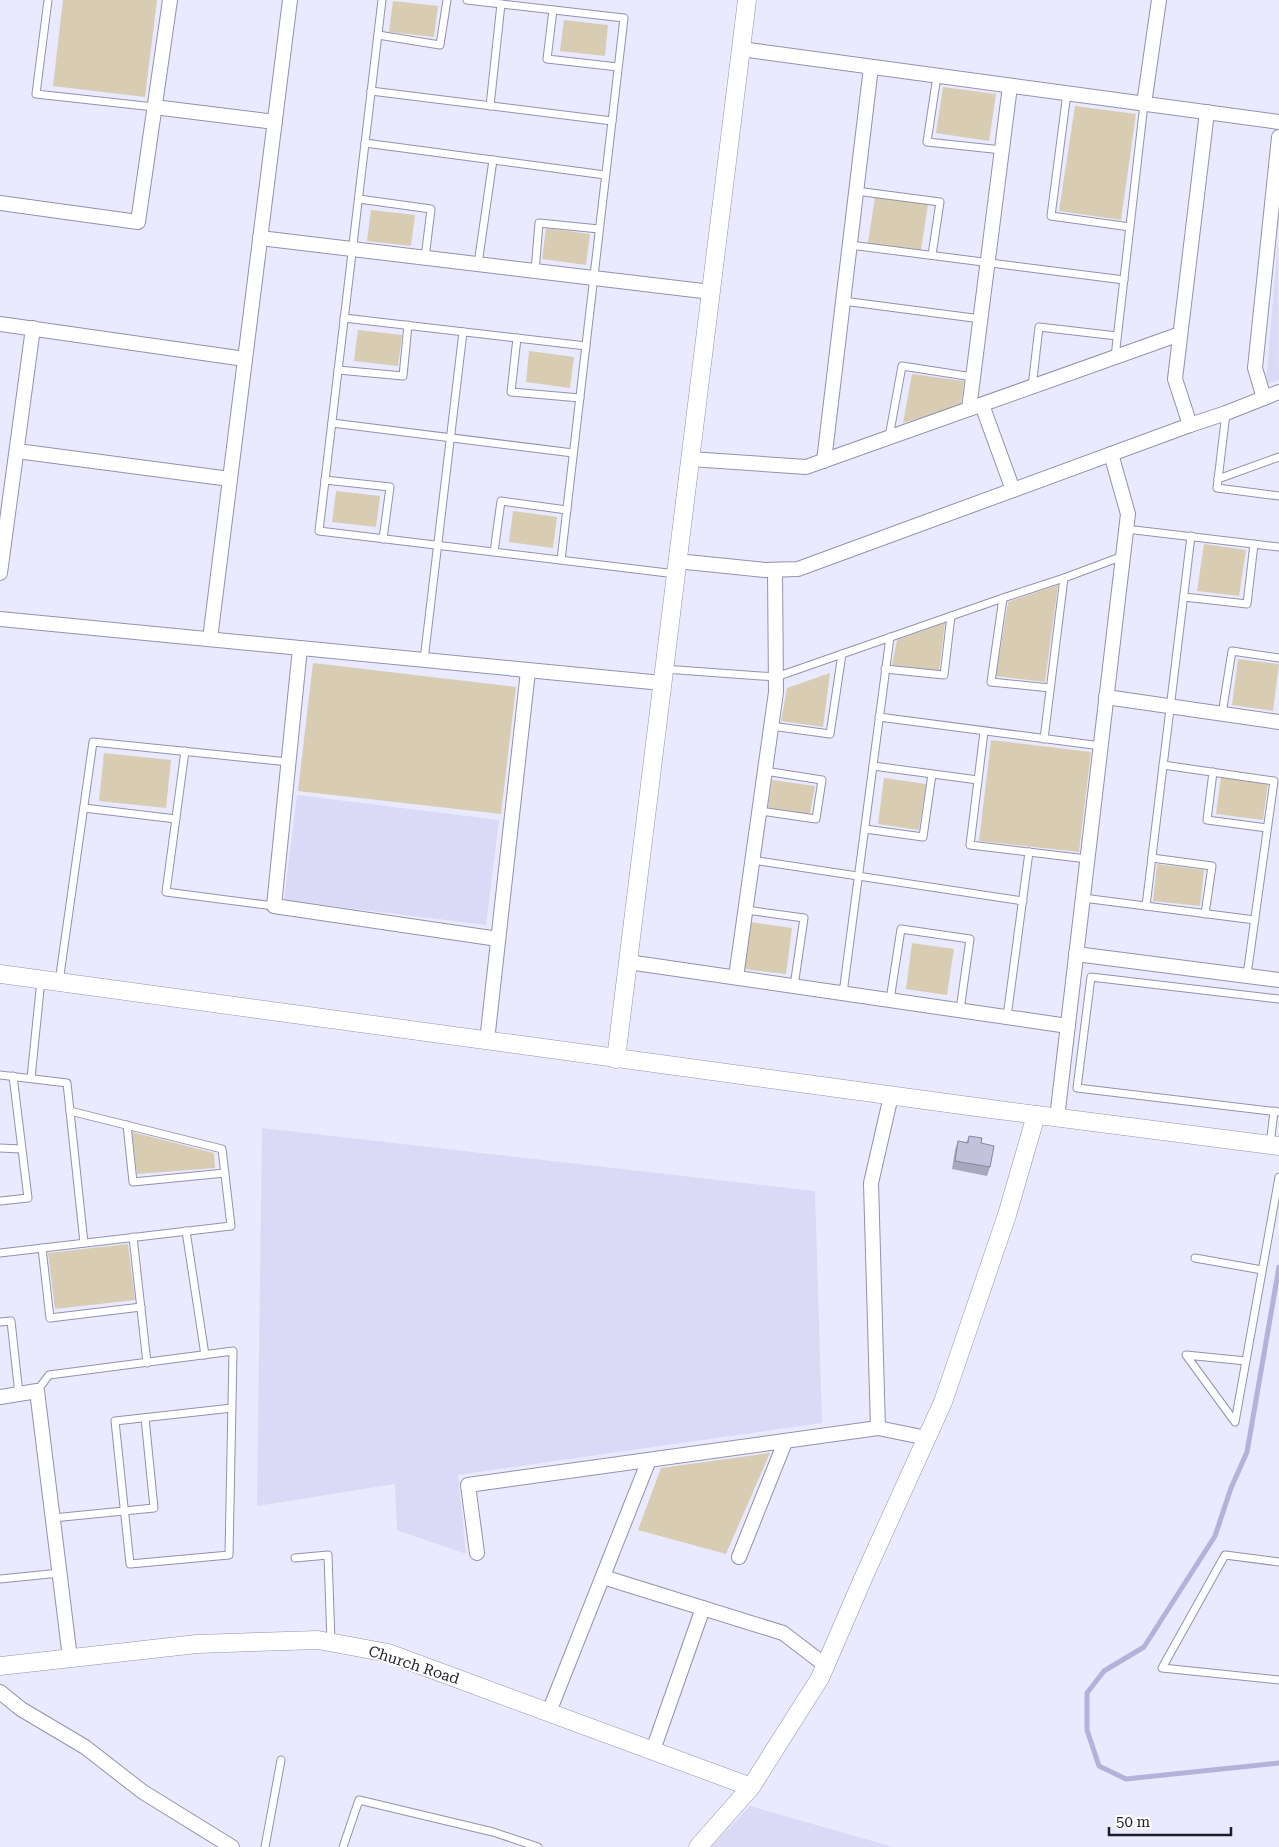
<svg xmlns="http://www.w3.org/2000/svg" width="1279" height="1847" font-family="'Roboto Serif',serif">
  <rect width="100%" height="100%" fill="#e9e9ff"/>
  <g fill="#dadaf6">
    <path d="M1278 238 1279 380 1266 384Z"/>
    <path d="M297 795 499 820 486 925 284 900Z"/>
    <path d="M262 1128 815 1191 822 1423 458 1475 466 1554 397 1530 395 1484 257 1506Z"/>
    <path d="M750 1806 893 1847H711Z"/>
  </g>
  <g fill="#d8ccb3">
    <path d="M63 0H157L145 97 53 86Z"/>
    <path d="M393 1 438 6 434 37 389 32Z"/>
    <path d="M564 20 608 25 605 56 560 51Z"/>
    <path d="M943 87 996 94 989 141 936 133Z"/>
    <path d="M1075 106 1136 114 1121 220 1059 211Z"/>
    <path d="M875 197 928 204 921 250 868 243Z"/>
    <path d="M371 210 415 215 411 246 367 241Z"/>
    <path d="M546 228 590 234 586 265 542 259Z"/>
    <path d="M358 330 402 335 398 366 354 361Z"/>
    <path d="M529 351 574 357 570 388 526 382Z"/>
    <path d="M912 374 964 381 961 406 903 423Z"/>
    <path d="M336 491 380 496 376 527 332 522Z"/>
    <path d="M513 511 557 517 553 548 509 542Z"/>
    <path d="M1204 544 1246 550 1239 596 1197 591Z"/>
    <path d="M1058 585 1045 682 996 676 1008 602Z"/>
    <path d="M945 623 939 671 892 665 897 640Z"/>
    <path d="M1238 659 1279 664 1273 711 1232 705Z"/>
    <path d="M313 663 516 687 501 814 298 791Z"/>
    <path d="M830 673 823 727 781 721 787 688Z"/>
    <path d="M991 740 1091 752 1079 852 979 841Z"/>
    <path d="M104 753 171 760 166 808 99 801Z"/>
    <path d="M1221 777 1268 783 1263 820 1216 814Z"/>
    <path d="M884 778 926 784 919 830 878 824Z"/>
    <path d="M772 780 815 786 810 814 768 808Z"/>
    <path d="M1157 864 1204 870 1200 906 1153 901Z"/>
    <path d="M750 922 792 928 786 974 744 969Z"/>
    <path d="M912 943 954 949 947 995 906 989Z"/>
    <path d="M132 1132 214 1153 215 1168 137 1174Z"/>
    <path d="M128 1244 135 1300 55 1309 48 1253Z"/>
    <path d="M770 1453 726 1554 638 1530 661 1468Z"/>
  </g>
  <g fill="none" stroke-linecap="round" stroke-linejoin="round">
    <path stroke="#b3b2db" stroke-width="5" d="M1279 1267 1247 1452 1231 1488 1215 1536 1144 1647 1104 1671 1087 1693V1730L1099 1766 1126 1779 1279 1763"/>
    <g stroke="#9392ac" stroke-width="9">
      <g id="service">
        <path d="M48 0 36 94 154 107"/>
        <path d="M382 0 319 531 676 574"/>
        <path d="M467 0 624 18 561 560"/>
        <path d="M553 10 547 59 618 67"/>
        <path d="M378 35 440 45 447 0"/>
        <path d="M937 76 927 142 1002 150"/>
        <path d="M371 91 612 121"/>
        <path d="M1067 93 1051 216 1130 227"/>
        <path d="M490 106 501 4"/>
        <path d="M365 143 605 175"/>
        <path d="M856 191 940 202 932 255"/>
        <path d="M359 199 431 209 425 258"/>
        <path d="M850 245 1124 280"/>
        <path d="M478 264 493 160"/>
        <path d="M535 271 539 223 599 229"/>
        <path d="M843 301 981 319"/>
        <path d="M344 318 586 346"/>
        <path d="M517 338 511 392 580 398"/>
        <path d="M1115 357 1144 104"/>
        <path d="M338 370 403 376 408 325"/>
        <path d="M1032 387 1039 327 1117 336"/>
        <path d="M1226 413 1217 488 1279 496"/>
        <path d="M332 423 573 453"/>
        <path d="M889 437 902 366 973 377"/>
        <path d="M1218 479 1279 457"/>
        <path d="M325 480 390 487 383 539"/>
        <path d="M1126 529 1279 547"/>
        <path d="M494 552 501 501 567 510"/>
        <path d="M1184 597 1247 604 1254 544"/>
        <path d="M1003 598 991 682 1050 688"/>
        <path d="M424 660 463 332"/>
        <path d="M664 669 776 677 1003 598 1064 578 1123 556"/>
        <path d="M885 669 944 675 951 616"/>
        <path d="M1222 714 1232 651 1279 658"/>
        <path d="M879 717 1101 746"/>
        <path d="M771 726 830 734 842 654"/>
        <path d="M984 732 970 845 1087 859"/>
        <path d="M1044 739 1064 578"/>
        <path d="M185 751 166 892 274 906"/>
        <path d="M1163 765 1274 781 1247 975"/>
        <path d="M873 766 978 780"/>
        <path d="M1213 772 1207 820 1267 828"/>
        <path d="M84 808 176 819"/>
        <path d="M760 811 816 819 822 780 765 771"/>
        <path d="M865 829 923 837 932 774"/>
        <path d="M1152 858 1212 866 1205 914"/>
        <path d="M752 860 1023 901"/>
        <path d="M1083 898 1255 920"/>
        <path d="M1146 906 1191 536"/>
        <path d="M746 910 804 918 794 986"/>
        <path d="M59 982 93 742 289 762"/>
        <path d="M843 993 890 637"/>
        <path d="M1279 999 1091 977 1077 1088 1279 1112"/>
        <path d="M890 1000 901 929 970 939 960 1010"/>
        <path d="M1007 1017 1029 852"/>
        <path d="M0 1075 67 1083 84 1243"/>
        <path d="M31 1078 41 980"/>
        <path d="M127 1125 133 1182 225 1173"/>
        <path d="M1270 1145 1274 1111"/>
        <path d="M0 1148 21 1149"/>
        <path d="M0 1201 28 1198 13 1076"/>
        <path d="M186 1231 205 1355"/>
        <path d="M133 1237 147 1363"/>
        <path d="M42 1248 50 1318 141 1307"/>
        <path d="M0 1253 231 1226 222 1149 70 1111"/>
        <path d="M1195 1258 1262 1270"/>
        <path d="M0 1322 11 1321 19 1394"/>
        <path d="M1246 1361 1186 1355 1235 1422 1279 1177"/>
        <path d="M37 1391 49 1375 233 1351 229 1555 130 1564 115 1421 232 1408"/>
        <path d="M53 1518 154 1508 145 1418"/>
        <path d="M295 1558 328 1555 331 1642"/>
        <path d="M1279 1562 1225 1555 1162 1668 1279 1680"/>
        <path d="M0 1579 60 1573"/>
        <path d="M265 1847 281 1760"/>
        <path d="M343 1847 359 1800 493 1832 538 1847"/>
      </g>
    </g>
    <g stroke="#9392ac" stroke-width="16">
      <g id="minor">
        <path d="M741 49 1279 122"/>
        <path d="M1144 104 1159 0"/>
        <path d="M154 107 275 122"/>
        <path d="M0 203 138 222 170 0"/>
        <path d="M260 238 711 292"/>
        <path d="M0 324 245 359"/>
        <path d="M1264 398 1255 368 1279 137"/>
        <path d="M982 405 1013 490"/>
        <path d="M969 409 1010 86"/>
        <path d="M1190 425 1175 379 1207 112"/>
        <path d="M17 451 230 479"/>
        <path d="M690 459 806 467 1180 334"/>
        <path d="M824 461 871 67"/>
        <path d="M677 561 765 570 798 569 1190 425 1226 413 1279 392"/>
        <path d="M0 573 33 328"/>
        <path d="M0 619 662 683"/>
        <path d="M210 639 290 0"/>
        <path d="M300 648 274 906 498 939"/>
        <path d="M1106 697 1279 722"/>
        <path d="M1076 954 1279 980"/>
        <path d="M628 962 1068 1026"/>
        <path d="M736 977 776 692 775 570"/>
        <path d="M487 1041 528 671"/>
        <path d="M1057 1118 1128 514 1111 454"/>
        <path d="M0 1397 37 1391 70 1658"/>
        <path d="M878 1428 871 1183 891 1096"/>
        <path d="M477 1553 468 1485 878 1428 927 1438"/>
        <path d="M739 1557 785 1442"/>
        <path d="M603 1577 783 1633 825 1665"/>
        <path d="M0 1692 21 1709 85 1747 143 1792 232 1847"/>
        <path d="M549 1712 649 1460"/>
        <path d="M653 1750 703 1608"/>
      </g>
    </g>
    <g stroke="#9392ac" stroke-width="19">
      <g id="tertiary">
        <path d="M0 974 991 1109 1279 1146"/>
        <path d="M616 1059 747 0"/>
        <path d="M0 1666 197 1644 318 1640 388 1653 751 1787"/>
        <path d="M698 1847 751 1787 820 1678 865 1574 943 1402 1007 1215 1036 1115"/>
      </g>
    </g>
    <use href="#service" stroke="#fff" stroke-width="7"/>
    <use href="#minor" stroke="#fff" stroke-width="14"/>
    <use href="#tertiary" stroke="#fff" stroke-width="18"/>
  </g>
  <path fill="#a7a7be" d="M969 1136 990 1167 987 1176 952 1169 955 1150 958 1141 966 1143Z"/>
  <path fill="#c2c2dd" stroke="#88889b" d="M969 1136 982 1138 981 1143 994 1146 990 1167 955 1161 958 1141 968 1143Z"/>
  <g text-anchor="middle" stroke-width="4" stroke-linejoin="round" paint-order="stroke">
    <g font-size="15" fill="#1f1e28" stroke="#fff">
      <text transform="translate(414 1665) rotate(18)" y="5">Church Road</text>
    </g>
  </g>
  <path d="M1109 1827v8h122v-8" fill="none" stroke="#1f1e28" stroke-width="2.5"/>
  <text x="1116" y="1827" font-size="15" fill="#1f1e28" stroke="#ffffff" stroke-width="4" paint-order="stroke">50 m</text>
</svg>
